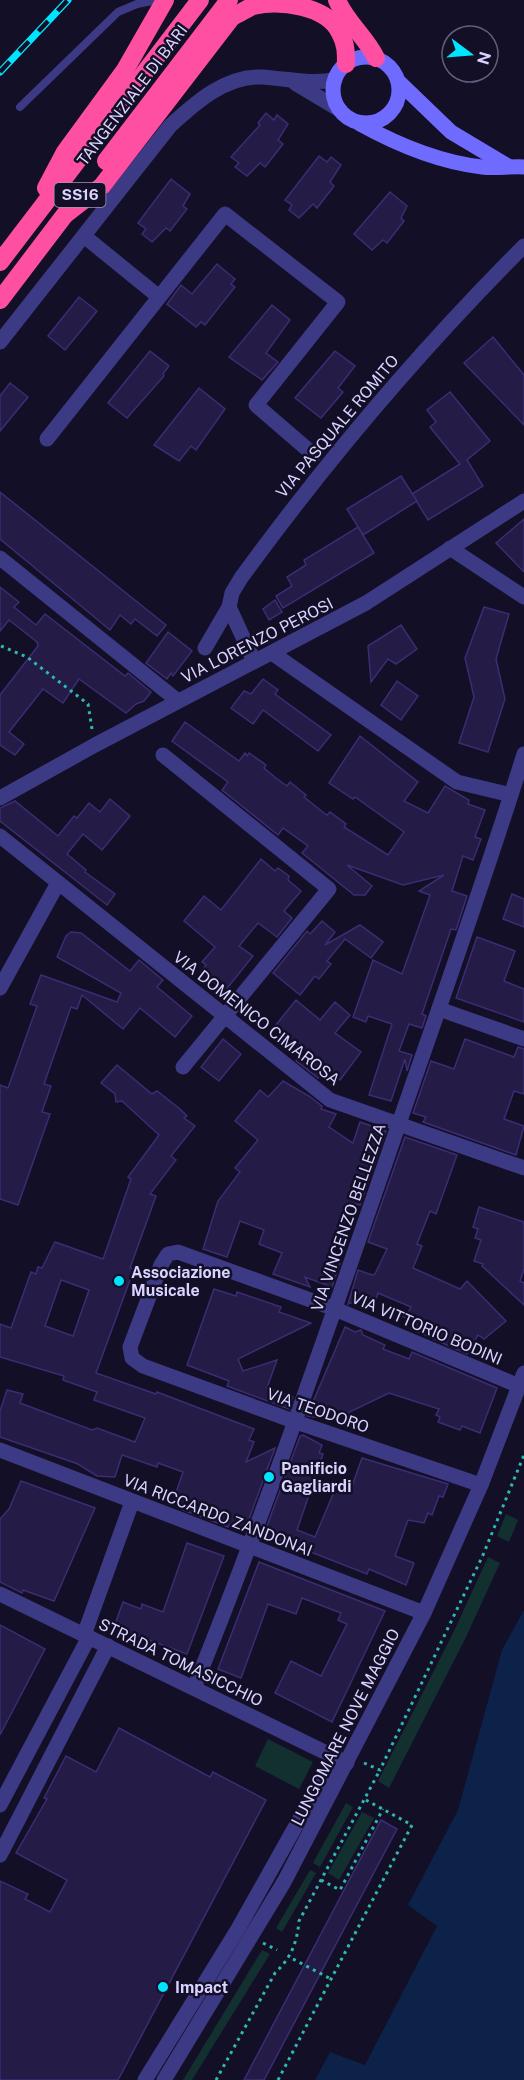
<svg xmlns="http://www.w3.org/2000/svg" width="524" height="2080" font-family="'Public Sans',sans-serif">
  <rect width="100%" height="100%" fill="#130f26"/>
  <g fill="#12302f">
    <path d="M506 1514 518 1520 509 1542 497 1536Z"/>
    <path d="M488 1557 500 1563 466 1637 389 1788 378 1781 454 1631Z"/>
    <path d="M268 1739 313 1762 299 1789 255 1766Z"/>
    <path d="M346 1803 353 1807 320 1867 313 1863Z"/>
    <path d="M362 1812 374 1818 339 1880 328 1873Z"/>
    <path d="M310 1870 316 1873 282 1932 276 1928Z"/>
    <path d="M262 1950 270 1954 192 2080H183Z"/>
  </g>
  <path fill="#0c2248" d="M524 1610V2080H315L330 2052 365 2065 437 1926 408 1905 458 1810 502 1650Z"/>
  <g fill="#241b47" stroke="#3b2d73" stroke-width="1.5" fill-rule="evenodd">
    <path d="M266 113 274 120 277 115 288 124 278 140 283 144 265 167 260 163 247 176 235 167 239 163 231 157 260 125 258 123Z"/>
    <path d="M319 156 327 162 331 157 341 165 330 182 334 186 317 208 313 204 299 218 289 210 292 205 285 200Z"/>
    <path d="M171 179 190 194 183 206 187 209 170 231 166 228 152 242 142 234 146 229 138 223Z"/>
    <path d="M390 192 407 206 401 218 404 221 387 243 383 240 372 250 354 234Z"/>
    <path d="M217 264 235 279 231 284 235 287 205 325 201 322 196 327 167 304 181 285 192 294Z"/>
    <path d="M79 297 97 311 65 350 48 336Z"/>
    <path d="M272 305 290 320 266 353 278 362 262 380 229 357Z"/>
    <path d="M493 337 524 375V425L464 363Z"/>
    <path d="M150 351 169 366 163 374 164 376 127 418 108 403Z"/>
    <path d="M335 351 355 366 338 388 343 392 321 418 295 398Z"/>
    <path d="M10 383 28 397 0 431V396Z"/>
    <path d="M199 388 225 409 196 450 191 446 179 461 154 445Z"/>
    <path d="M450 392 490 441 467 460 483 486 428 520 412 494 460 464 430 427 436 422 427 410Z"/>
    <path d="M401 476 417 501 363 535 347 509Z"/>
    <path d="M0 492 166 625 157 636 135 619 131 624 120 615 110 630 0 539Z"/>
    <path d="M524 519V572L496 543Z"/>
    <path d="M358 527 374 553 283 608 276 596 292 586 287 577 306 565 304 560Z"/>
    <path d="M0 587 19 602 14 607 36 625 45 614 125 676 128 673 151 692 144 701 136 704 126 713 79 679 63 703 43 689 9 732 24 744 15 755 0 745V695L38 646 37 642 9 620 0 631Z"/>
    <path d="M275 600 282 612 269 620 263 609Z"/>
    <path d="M484 607 509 614 496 659 505 699 488 752 459 743 474 697 465 658Z"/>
    <path d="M401 625 417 649 396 664 388 659 371 682 368 646Z"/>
    <path d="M168 632 192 651 173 676 171 673 167 679 146 663Z"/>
    <path d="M263 679 278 690 275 694 331 735 318 751 263 710 253 724 231 708 244 691 251 694Z"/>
    <path d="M397 681 418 696 401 720 381 705Z"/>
    <path d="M185 722 239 761 245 753 247 756 249 753 266 765 264 768 276 778 287 786 290 782 306 795 304 797 324 813 327 815 330 812 346 824 344 827 388 855 404 832 355 797 353 799 329 783 360 736 418 782 404 801 428 813 445 786 469 800 468 804 485 810 475 837 481 839 473 860 463 856 452 891 467 896 456 930 451 929 438 967 422 1014 426 1016 422 1028 409 1024 399 1051 412 1055 407 1071 405 1059 391 1101 369 1095 392 1024 368 1016 366 1022 353 1017 373 960 402 974 430 895 419 891 444 875 403 885 347 865 372 886 365 895H354L302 853 308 846 283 828 278 835 222 790 228 782 172 741Z"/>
    <path d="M110 799 130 816 102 850 83 834 67 854 86 870 85 872 115 894 107 905 0 821V808L15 801 58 836 74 816 77 818 89 803 100 812Z"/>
    <path d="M261 859 275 871 278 868 289 876 288 880 301 891 284 911 292 918 277 937 258 923 239 946 253 956 225 991 201 972 206 965 202 962 215 947 184 921 204 896 221 910Z"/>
    <path d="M512 894 524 899V927L503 919Z"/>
    <path d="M322 921 335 932 325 945 360 925 383 942 371 958 345 939 327 961 331 964 319 979 315 976 300 995 273 973 307 931 310 934Z"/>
    <path d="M71 932 81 933 130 971 139 960 163 980 157 987 192 1016 175 1037 140 1008 123 1029 82 995 77 1009 71 1007 44 1084 51 1086 42 1112 50 1114 18 1205 0 1199V1085L8 1088 37 1006 30 1004 41 975 117 1002 121 993 57 957 66 936Z"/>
    <path d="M477 937 515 951 504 981 524 989V1022L456 998Z"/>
    <path d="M296 1000 320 1020 335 1002 350 1015 335 1033 361 1052 340 1080 331 1074 328 1077 323 1073 318 1078 296 1061 303 1054 285 1040 286 1034 275 1026Z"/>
    <path d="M223 1039 241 1054 219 1081 201 1067Z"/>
    <path d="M465 1039 514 1057 518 1047 524 1049V1094L514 1091 504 1119 524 1126 516 1155 423 1122 426 1117 413 1113 431 1061 454 1069Z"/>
    <path d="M117 1065 152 1094 157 1091 180 1109 187 1116 184 1118 195 1126 171 1156 176 1160 150 1194 156 1196 130 1268 134 1269 96 1373 156 1394 157 1392 254 1429 249 1440 254 1442 246 1462 275 1448 245 1530 229 1525 228 1527 183 1510 184 1506 173 1501 183 1472 158 1463 157 1467 122 1455 115 1477 97 1476 78 1464 0 1437V1411L7 1390 23 1394 20 1403 92 1430 97 1428 135 1442 145 1418 94 1400 97 1392 63 1380 64 1376 0 1357V1324L11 1328 31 1272 36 1274 38 1267 42 1268 55 1242 103 1259 131 1179 128 1177 159 1135 122 1101 116 1102 115 1094 101 1083ZM61 1280 89 1290 73 1336 45 1326Z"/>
    <path d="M283 1081 309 1096 322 1106 321 1109 336 1114 329 1127 353 1143 360 1122 386 1131 360 1205 351 1203 340 1233 332 1255 341 1260 332 1287 305 1277 310 1287 273 1274 282 1253 259 1244 264 1230 240 1221 227 1257 203 1249 218 1201 240 1172 235 1168 258 1140 235 1121 260 1090 268 1097Z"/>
    <path d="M405 1137 457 1155 436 1214 430 1211 417 1244 422 1246 413 1268 460 1289 467 1281 506 1321 484 1339 478 1335 467 1354 411 1329 415 1322 400 1315 409 1311 411 1307 378 1293 374 1306 358 1300 348 1304 358 1270 372 1275 375 1274 387 1249 368 1242Z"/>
    <path d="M479 1207 524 1222V1269L520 1281 524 1283V1305L482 1266 483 1264 474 1261 481 1240 475 1238 478 1229 473 1227Z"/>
    <path d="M214 1289 236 1296 237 1292 281 1307 279 1312 311 1323 238 1359 243 1371 277 1360 267 1388 293 1397 289 1409 227 1386 229 1381 187 1365Z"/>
    <path d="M345 1327 355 1332 361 1330 363 1335 385 1345 383 1349 409 1359 412 1352 497 1388 480 1433 462 1426 460 1430 438 1422 440 1417 436 1415 439 1409 389 1393 333 1420 307 1416Z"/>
    <path d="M303 1435 322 1445 319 1453 323 1454 297 1530 315 1537 336 1487 351 1489 362 1458 448 1484 443 1497 439 1496 432 1515 428 1513 424 1523 408 1520 395 1556 414 1563 406 1585 369 1569 367 1574 270 1536 272 1529 267 1526 300 1436Z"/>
    <path d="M21 1481 95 1508 54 1601 23 1590 22 1593 0 1582V1519L9 1509Z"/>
    <path d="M187 1543 224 1556 187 1654 114 1627 123 1602 141 1609 142 1604 163 1612Z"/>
    <path d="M259 1562 385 1611 332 1722 275 1693 291 1661 321 1676 347 1624 338 1620 341 1613 302 1598 296 1614 268 1604 241 1678 218 1669Z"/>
    <path d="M0 1625 45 1649 0 1735Z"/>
    <path d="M119 1728 210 1777 213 1772 266 1800 118 2080H0V1881L28 1894 25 1899 50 1912 67 1880 16 1853 47 1799 44 1798 66 1756 96 1772Z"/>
    <path d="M381 1820 397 1829 264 2080H244Z"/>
  </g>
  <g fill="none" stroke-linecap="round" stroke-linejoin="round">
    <g stroke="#2fb8b0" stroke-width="3" stroke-dasharray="3 4.5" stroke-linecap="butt">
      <path d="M1 646 27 657 88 704 92 729"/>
      <path d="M364 1763 380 1770 483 1555 524 1455"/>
      <path d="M321 1880 340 1890 383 1809"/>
      <path d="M263 1943 277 1950"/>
      <path d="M293 1959 331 1979"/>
      <path d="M216 2080 275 1973C291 1958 297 1943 299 1921L380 1770"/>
      <path d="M278 2080 412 1825 364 1799"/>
    </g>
    <path stroke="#3d3a85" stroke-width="8" d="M20 107 118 12 137 4 157 0"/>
    <g stroke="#3d3a85" stroke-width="15">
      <path d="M295 83 340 110"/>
      <path d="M84 236 159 297"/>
      <path d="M0 342 170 126C195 103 226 75 262 77 288 79 309 84 335 80"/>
      <path d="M47 439 225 214 338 302 256 405 314 455"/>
      <path d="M450 548 524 597"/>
      <path d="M0 558 178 701"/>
      <path d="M229 607 254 661"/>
      <path d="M205 648 229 607 232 593 241 578C327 460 421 349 524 246"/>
      <path d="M272 653 457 782 511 795"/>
      <path d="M163 755 329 889 183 1067"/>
      <path d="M0 798 95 745 366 603 524 501"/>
      <path d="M0 836 330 1100 524 1168"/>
      <path d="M0 988 58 883"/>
      <path d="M439 1009 524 1039"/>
      <path d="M0 1450 424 1613"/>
      <path d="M481 1485 296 1422 143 1366 132 1358 130 1347 161 1265 168 1254 178 1252 335 1309 519 1386"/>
      <path d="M0 1594 347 1763"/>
      <path d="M84 1635 132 1502"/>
      <path d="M194 1688C264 1515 324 1340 385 1164 432 1027 481 892 524 754"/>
      <path d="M0 1805 89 1637"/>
      <path d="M0 1855 108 1646"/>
      <path d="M145 2080 238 1929 335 1756"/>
      <path d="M164 2080 284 1882 424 1613 481 1485 524 1373"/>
    </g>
    <g stroke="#6f6bff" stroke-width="15">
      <circle cx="366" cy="90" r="33"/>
      <path d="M398 81 451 132 508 166"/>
      <path d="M360 124C398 145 438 162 482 167 496 169 510 166 524 167"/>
    </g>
    <g stroke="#ff4fa3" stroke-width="18">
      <path d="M337 0C346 22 366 37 376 58"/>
      <path d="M106 161 229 0"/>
      <path d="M46 188 65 152 125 70 165 0"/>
      <path d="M66 214 102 186 232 17C239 14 246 9 253 6 279 0 327 5 340 33 346 43 346 53 346 64"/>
      <path d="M0 262 200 0"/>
      <path d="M0 300 73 204"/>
    </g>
    <g stroke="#00e5ff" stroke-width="7">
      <path id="rail" d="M0 72 68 0"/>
    </g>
    <use href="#rail" stroke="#130f26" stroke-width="4.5" stroke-dasharray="14" stroke-linecap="butt"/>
  </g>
  <g fill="#00e5ff" stroke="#130f26" stroke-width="2">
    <circle cx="119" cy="1281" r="6"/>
    <circle cx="269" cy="1477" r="6"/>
    <circle cx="163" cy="1987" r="6"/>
  </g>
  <g text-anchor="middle" stroke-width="5" stroke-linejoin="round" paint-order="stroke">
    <rect fill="#130f26" stroke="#9e99be" stroke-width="1.5" x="54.5" y="183" width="51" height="24" rx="4.5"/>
    <g font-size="15" font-weight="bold" fill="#d9d4ff">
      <text x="80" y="200">SS16</text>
    </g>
    <g font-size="16" fill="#d9d4ff" stroke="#130f26">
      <text transform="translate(132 95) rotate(-53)" y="6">TANGENZIALE DI BARI</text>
      <text transform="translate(337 426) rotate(-50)" y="6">VIA PASQUALE ROMITO</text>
      <text transform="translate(257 640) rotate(-27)" y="6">VIA LORENZO PEROSI</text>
      <text transform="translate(257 1018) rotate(38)" y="6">VIA DOMENICO CIMAROSA</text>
      <text transform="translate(348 1217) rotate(-71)" y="6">VIA VINCENZO BELLEZZA</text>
      <text transform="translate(427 1328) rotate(23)" y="6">VIA VITTORIO BODINI</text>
      <text transform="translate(318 1410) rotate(19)" y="6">VIA TEODORO</text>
      <text transform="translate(218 1515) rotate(21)" y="6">VIA RICCARDO ZANDONAI</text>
      <text transform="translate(181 1662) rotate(26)" y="6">STRADA TOMASICCHIO</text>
      <text transform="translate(345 1727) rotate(-63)" y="6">LUNGOMARE NOVE MAGGIO</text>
    </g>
    <g font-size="16" font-weight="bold" fill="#d9d4ff" stroke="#130f26" text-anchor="start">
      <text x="131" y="1278">Associazione<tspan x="131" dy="18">Musicale</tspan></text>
      <text x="281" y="1474">Panificio<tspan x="281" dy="18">Gagliardi</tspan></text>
      <text x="175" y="1993">Impact</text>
    </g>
  </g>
  <g transform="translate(470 54) rotate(106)"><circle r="28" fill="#130f26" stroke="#625e7d" stroke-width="1.5"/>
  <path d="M0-4.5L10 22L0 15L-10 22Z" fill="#00e5ff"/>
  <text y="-9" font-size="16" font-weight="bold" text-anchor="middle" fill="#d9d4ff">N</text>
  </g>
</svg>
